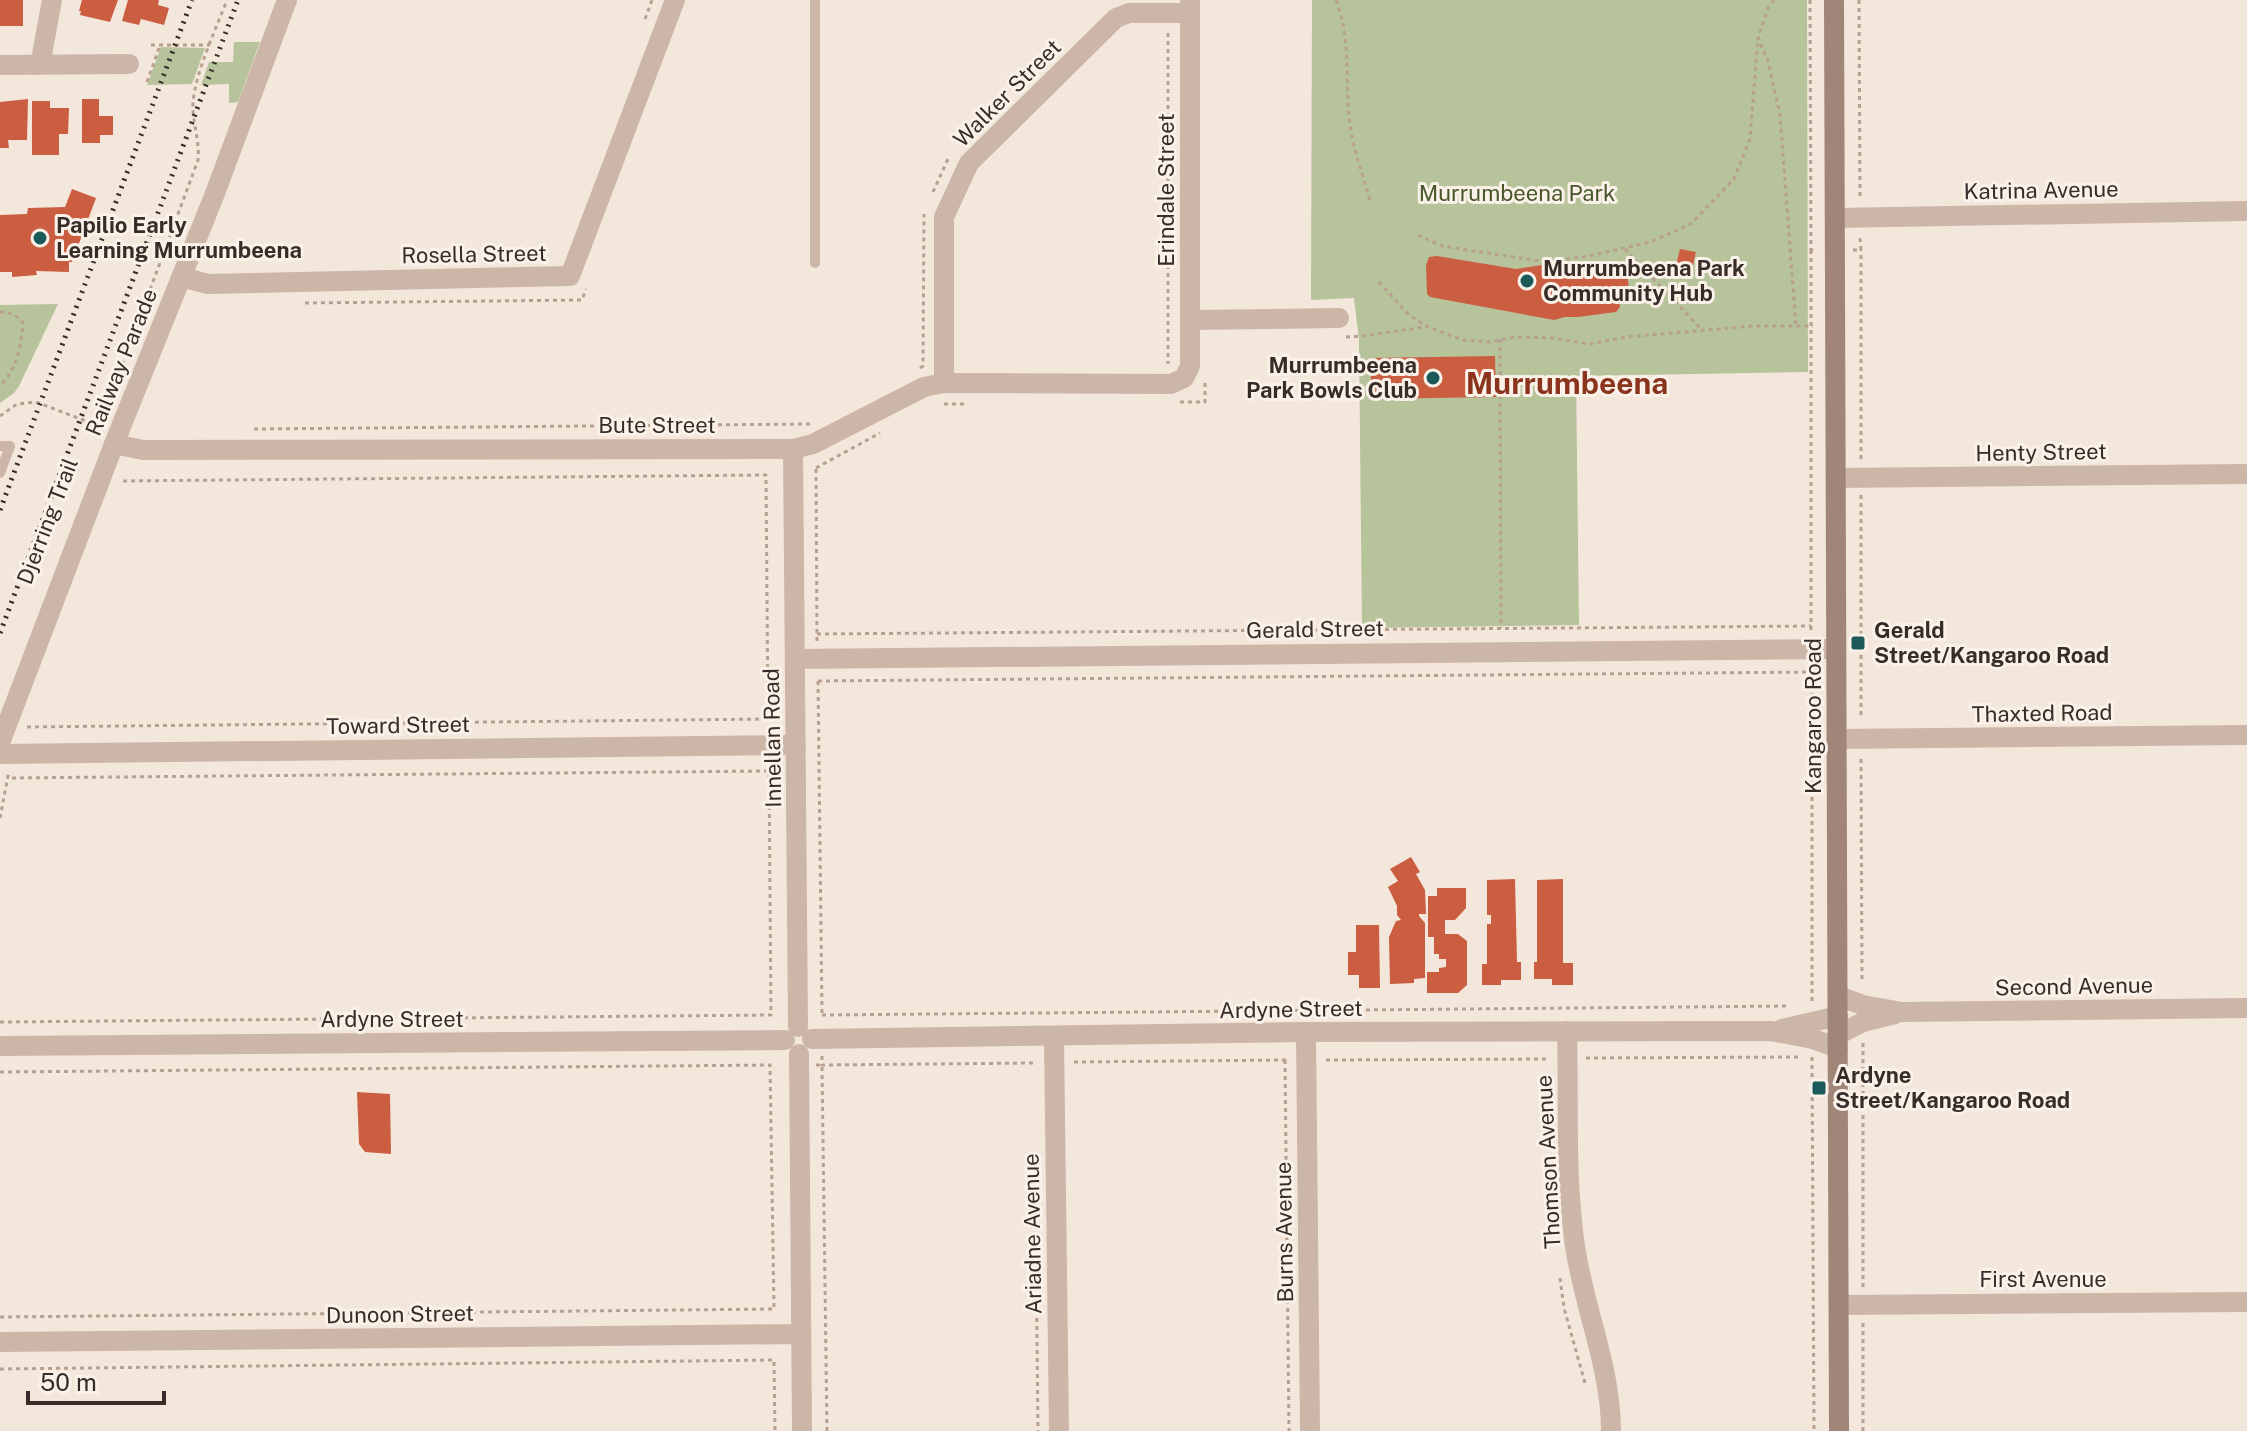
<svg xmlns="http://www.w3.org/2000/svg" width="2247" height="1431" font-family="'Public Sans',sans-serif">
  <rect width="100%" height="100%" fill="#f3e7db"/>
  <g fill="#b7c39b">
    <path d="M1312 0H1807L1808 372 1576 376 1579 625 1362 628 1359 340 1354 298 1311 300Z"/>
    <path d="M234 42H260L238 102 229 103V84L201 85 209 62H233Z"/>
    <path d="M161 47 205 48 192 84 147 85Z"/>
    <path d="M58 304 19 386 14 393 0 403V305Z"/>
  </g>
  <g fill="#cb5e41">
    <rect x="0" y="0" width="23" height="26"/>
    <path d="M82 0H118L110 22 80 15 81 11H79Z"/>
    <path d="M128 0H159L158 5 169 8 164 25 141 19 139 25 122 21Z"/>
    <path d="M28 99 27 140H8L9 148H0V102Z"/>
    <path d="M82 99H99V116H113V135H100V143H82Z"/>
    <path d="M32 101H50V108H69L68 134H59V155H32Z"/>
    <path d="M72 189 96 198 72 262H69V272L36 271 37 275 12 277V272H0V215L27 214 28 208 65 207Z"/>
    <path d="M1680 249 1696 252 1691 273 1675 270Z"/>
    <path d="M1437 256 1516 269 1555 263 1573 271 1626 263 1629 289 1618 291 1620 307 1616 312 1578 317H1565L1554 320 1430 297 1427 294 1426 265 1429 257Z"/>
    <path d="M1495 356 1496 397 1371 399V358Z"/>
    <path d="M1411 857 1420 872 1416 874 1425 890 1426 914H1419V916L1425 923V978L1414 979V983L1390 984 1389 937 1396 921 1401 920 1397 915V906L1388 887 1398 881 1390 869Z"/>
    <path d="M1515 879 1517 962H1521V980H1501V985H1482V964H1487V924H1491V915H1487V880Z"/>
    <path d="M1563 879V963H1573V985H1552V979H1534V962H1537V880Z"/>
    <path d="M1437 888H1466V908L1455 920H1445V934H1458L1467 941V985L1458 993H1427V972H1439V968L1446 967V959H1439V954H1434V937H1428V896H1437Z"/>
    <path d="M1356 925H1379L1380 988H1359V975H1348V952H1356Z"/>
    <path d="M357 1092 390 1094 391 1154 365 1152 359 1144Z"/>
  </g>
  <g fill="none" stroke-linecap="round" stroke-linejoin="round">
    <g stroke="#b8a091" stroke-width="3" stroke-dasharray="4 4" stroke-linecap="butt">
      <path d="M1336 0C1354 46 1342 90 1352 136 1356 158 1365 180 1370 202"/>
      <path d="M1774 0 1768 8 1758 38 1768 61 1780 114 1796 327"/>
      <path d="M1810 0 1811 250H1817"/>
      <path d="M1859 0 1860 198"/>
      <path d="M645 19 652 0"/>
      <path d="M1168 33V364"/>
      <path d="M151 45H210"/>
      <path d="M147 82 160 45"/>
      <path d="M933 192 948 159"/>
      <path d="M1418 235 1442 246 1546 262 1589 256 1650 242 1691 224 1734 179 1750 139 1758 38"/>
      <path d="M1625 249 1703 331"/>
      <path d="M1811 250V630"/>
      <path d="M1853 250H1861L1860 237"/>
      <path d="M1379 282 1409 315 1428 327 1463 340 1489 342 1515 337 1554 338 1589 344 1626 337 1753 326H1813"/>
      <path d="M305 303 582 300 586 289"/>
      <path d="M0 312 14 314 23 323C21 346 17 369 0 386"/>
      <path d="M1346 337 1362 336 1425 327"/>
      <path d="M1500 339 1501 628"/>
      <path d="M920 368 923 366 924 214"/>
      <path d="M114 387 198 160C200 140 192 122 193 103 195 73 216 29 227 0"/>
      <path d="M1180 402H1205V379"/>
      <path d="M944 404H964"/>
      <path d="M0 416 17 404 36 402 99 426"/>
      <path d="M254 429 810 424"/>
      <path d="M1861 459V250"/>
      <path d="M816 468 880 433"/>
      <path d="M816 469 817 641"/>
      <path d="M1861 495V719"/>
      <path d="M817 634 1811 626"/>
      <path d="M1812 669V1002"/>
      <path d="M818 681 1812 672"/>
      <path d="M818 681 822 1013"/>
      <path d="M27 727 768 719 766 475 119 481"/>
      <path d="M1861 759 1862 983"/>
      <path d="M0 818 9 771"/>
      <path d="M822 1015 1790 1006"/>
      <path d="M0 1022 771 1015 769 771 8 778"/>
      <path d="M822 1056V1065L1034 1063"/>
      <path d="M1812 1057 1814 1431"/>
      <path d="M1586 1058 1798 1057"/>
      <path d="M1285 1060 1289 1431"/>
      <path d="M1326 1060 1550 1059"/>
      <path d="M1074 1062 1286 1060"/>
      <path d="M816 1065H822L827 1431"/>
      <path d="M0 1072 770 1065 774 1309 0 1317"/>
      <path d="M1036 1246 1038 1431"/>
      <path d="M1560 1278 1564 1308 1585 1383"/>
      <path d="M1863 1287V1043"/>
      <path d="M1863 1323V1431"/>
      <path d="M0 1369 774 1360 775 1431"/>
    </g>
    <g stroke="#ccb6a7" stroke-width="10">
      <path d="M815 263V0"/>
      <path d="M0 446H10L0 473"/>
    </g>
    <g stroke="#ccb6a7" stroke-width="20">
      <path d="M0 65 129 64"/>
      <path d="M40 65 52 0"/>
      <path d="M1835 218 2247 211"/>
      <path d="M181 277 208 284 570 276 675 0"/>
      <path d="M1190 320 1339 318"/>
      <path d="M944 383V217L969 163 1116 18 1129 13H1190"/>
      <path d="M114 444 143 450 793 449 813 444 924 387 944 383 1171 384 1184 378 1190 366V0"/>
      <path d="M793 449 798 1027"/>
      <path d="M1836 478 2247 474"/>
      <path d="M795 659 1836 649"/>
      <path d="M1837 739 2247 735"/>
      <path d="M0 743 114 444 214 196 287 0"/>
      <path d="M0 754 796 745"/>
      <path d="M1838 996 1863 1005 1902 1012 2247 1008"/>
      <path d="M1782 1029 1838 1016"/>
      <path d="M1567 1031C1569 1100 1565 1170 1574 1239 1582 1304 1611 1365 1611 1431"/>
      <path d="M1306 1032 1310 1431"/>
      <path d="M1838 1035 1863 1022 1895 1014"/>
      <path d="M1054 1037 1059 1431"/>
      <path d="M812 1039 1306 1032 1771 1031 1813 1039 1838 1048"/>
      <path d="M0 1046 785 1040"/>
      <path d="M799 1054 802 1431"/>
      <path d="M1839 1305 2247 1302"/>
      <path d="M0 1342 801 1334"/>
    </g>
    <path stroke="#a08578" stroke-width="20" d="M1834 0 1839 1431"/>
    <g stroke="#382c28" stroke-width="5" stroke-dasharray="2 6" stroke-linecap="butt">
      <path d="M0 510 192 0"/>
      <path d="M0 633 238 0"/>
    </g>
  </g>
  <g fill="#1b595b" stroke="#faf1e8" stroke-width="3">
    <circle cx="40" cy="238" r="8"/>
    <circle cx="1527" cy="281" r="8"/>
    <circle cx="1433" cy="378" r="8"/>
    <rect x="1850" y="635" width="16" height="16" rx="4"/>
    <rect x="1811" y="1080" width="16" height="16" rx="4"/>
  </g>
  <g text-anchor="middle" stroke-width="6" stroke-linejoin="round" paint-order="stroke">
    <g font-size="22" fill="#382c28" stroke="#faf1e8">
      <text transform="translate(1007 93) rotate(-45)" y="8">Walker Street</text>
      <text transform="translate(1166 190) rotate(-90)" y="8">Erindale Street</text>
      <text transform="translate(2041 190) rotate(-1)" y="8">Katrina Avenue</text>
      <text transform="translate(474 254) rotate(-1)" y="8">Rosella Street</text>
      <text transform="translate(121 362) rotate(-68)" y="8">Railway Parade</text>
      <text x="657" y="433">Bute Street</text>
      <text transform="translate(2041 452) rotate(-1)" y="8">Henty Street</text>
      <text transform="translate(47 521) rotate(-69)" y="8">Djerring Trail</text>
      <text transform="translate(1315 629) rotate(-1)" y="8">Gerald Street</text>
      <text transform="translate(2042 713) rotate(-1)" y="8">Thaxted Road</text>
      <text transform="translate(1813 716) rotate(-90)" y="8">Kangaroo Road</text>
      <text transform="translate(398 725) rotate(-1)" y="8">Toward Street</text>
      <text transform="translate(772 738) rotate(-91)" y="8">Innellan Road</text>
      <text transform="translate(2074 986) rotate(-1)" y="8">Second Avenue</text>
      <text transform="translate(1291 1009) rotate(-1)" y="8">Ardyne Street</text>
      <text x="392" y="1027">Ardyne Street</text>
      <text transform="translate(1548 1162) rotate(-93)" y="8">Thomson Avenue</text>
      <text transform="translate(1284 1232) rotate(-91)" y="8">Burns Avenue</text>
      <text transform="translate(1032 1234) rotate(-91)" y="8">Ariadne Avenue</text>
      <text x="2043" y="1287">First Avenue</text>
      <text transform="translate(400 1314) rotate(-1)" y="8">Dunoon Street</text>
    </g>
    <g font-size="22" fill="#48572a" stroke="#faf1e8">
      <text x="1517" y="201">Murrumbeena Park</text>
    </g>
    <g font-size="22" font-weight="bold" fill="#382c28" stroke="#faf1e8" text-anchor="start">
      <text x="56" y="233">Papilio Early<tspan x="56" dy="25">Learning Murrumbeena</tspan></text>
      <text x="1543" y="276">Murrumbeena Park<tspan x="1543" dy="25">Community Hub</tspan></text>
      <text x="1417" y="373" text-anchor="end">Murrumbeena<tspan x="1417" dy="25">Park Bowls Club</tspan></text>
      <text x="1874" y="638">Gerald<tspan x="1874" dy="25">Street/Kangaroo Road</tspan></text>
      <text x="1835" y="1083">Ardyne<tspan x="1835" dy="25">Street/Kangaroo Road</tspan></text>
    </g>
    <g font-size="30" font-weight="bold" fill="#8a341d" stroke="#faf1e8">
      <text x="1567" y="394">Murrumbeena</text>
    </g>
  </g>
  <path d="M28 1391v12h136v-12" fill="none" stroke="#382c28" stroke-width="4"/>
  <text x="40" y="1391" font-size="24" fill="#382c28" stroke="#faf1e8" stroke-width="6" paint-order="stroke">50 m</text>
</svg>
